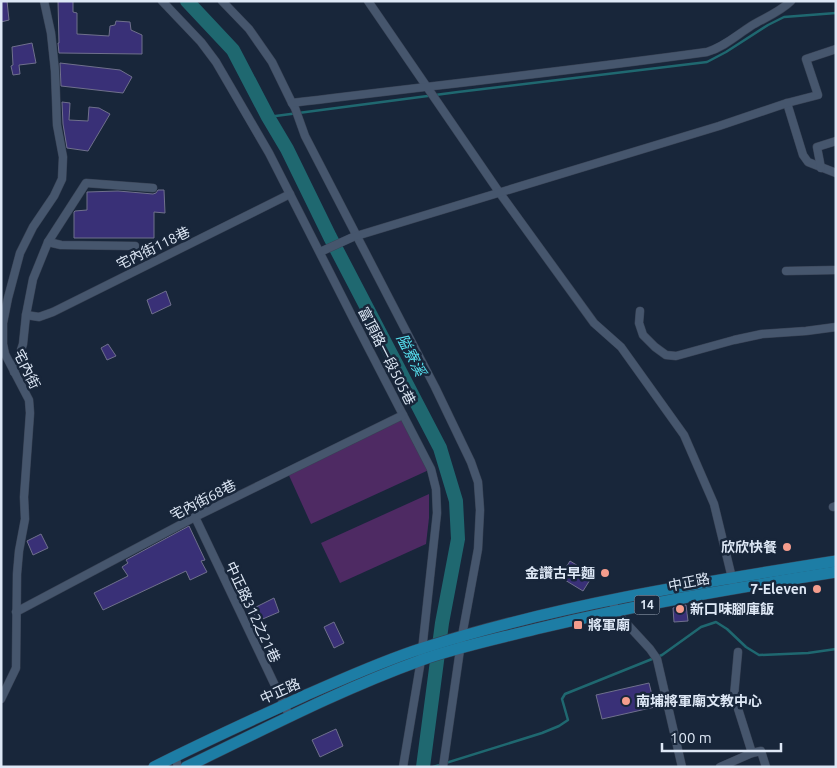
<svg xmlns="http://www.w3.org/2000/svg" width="837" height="768" font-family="Ubuntu,'Noto Sans TC',sans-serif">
  <rect width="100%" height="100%" fill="#18263a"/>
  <g fill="#4e2a63">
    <path d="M400 416 431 469 311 524 287 471Z"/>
    <path d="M429 494V518L426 544 340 583 321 543Z"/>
  </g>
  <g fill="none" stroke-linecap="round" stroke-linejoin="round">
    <g stroke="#1f6870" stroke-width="2.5">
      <path d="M268 117 458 92 707 62 726 52 768 25 784 17 836 13"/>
      <path d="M433 767 542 733 559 726 568 720 562 699 565 694 662 655 701 627 716 622 727 629 746 647 759 655 808 653 836 649"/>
    </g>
    <path stroke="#1f6870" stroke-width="14" d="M187 1 233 50 268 117 287 149 330 237 440 448 456 501 458 539 442 623 423 767"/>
  </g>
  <g fill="#393077" stroke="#6f708c">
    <path d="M1 1H7L9 20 1 22Z"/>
    <path d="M58 1H73V12L77 13V34L109 36 110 26 115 25 116 21 130 22 131 30 142 35V54L59 53 58 43H59Z"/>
    <path d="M32 43 36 63 19 65 20 74 13 75 11 66 13 65 12 47Z"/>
    <path d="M60 63 120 70 132 77 123 93 61 86Z"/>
    <path d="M62 102 70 103 69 120 88 121 89 107 99 108 110 114 88 151 67 148 63 124Z"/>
    <path d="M158 190H164L165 213 154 212V238H74V212L75 211 87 210V192L118 191 153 194 156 193Z"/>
    <path d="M166 291 171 305 152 314 147 300Z"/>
    <path d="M108 344 116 356 107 360 101 348Z"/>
    <path d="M189 526 205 560 201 561 207 572 190 580 186 571 103 610 94 593 128 576 122 567 128 563 126 560Z"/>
    <path d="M41 534 48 548 33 555 27 541Z"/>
    <path d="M570 561 593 575 583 591 560 577Z"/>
    <path d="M274 598 279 612 258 621 252 609Z"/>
    <path d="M686 605 688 621 674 622 673 608Z"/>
    <path d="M334 622 344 643 334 648 324 627Z"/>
    <path d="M649 683 655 707 602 719 596 695Z"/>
    <path d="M336 729 343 746 320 757 312 740Z"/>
  </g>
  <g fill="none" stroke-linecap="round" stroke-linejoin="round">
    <g stroke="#384254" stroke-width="9">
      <g id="street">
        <path d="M162 1 201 42 216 62 269 153 356 324 431 469 436 489 437 513 421 660 403 767"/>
        <path d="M222 1 249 29 272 62 292 103 295 108 305 136 435 387 471 462 478 482 480 510 478 549 462 636 443 767"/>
        <path d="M368 1 499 192 594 323 621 347 684 435 714 504 733 582"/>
        <path d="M292 103C430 86 569 71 707 52 724 47 737 35 751 26 764 18 780 12 791 1"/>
        <path d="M787 103 803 155 808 162 836 173"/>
        <path d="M821 168 817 147 836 141"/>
        <path d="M48 242 61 245 135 246"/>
        <path d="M320 252 353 237 719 126 787 103 818 95 806 59 836 49"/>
        <path d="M786 271 836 270"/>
        <path d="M640 311 639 323 643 335 655 347 666 355 676 356 734 340 762 334 806 331 836 327"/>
        <path d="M26 315 39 317 53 312 290 194"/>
        <path d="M14 372 23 344 26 315 33 279 48 242 86 183 153 188"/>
        <path d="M833 507 836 506"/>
        <path d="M195 517 290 717"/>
        <path d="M613 600 615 611 650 649 657 659 682 767"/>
        <path d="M16 612 195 517 403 415"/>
        <path d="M738 652 734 696 752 753 761 751 766 767"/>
        <path d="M1 699 16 668 17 574 19 551 25 519 24 497 30 413 29 400 5 354 3 344V323L8 298 20 253 33 227 54 196 62 179 63 157 57 125 55 71 51 33 44 1"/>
        <path d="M175 756 178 767"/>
        <path d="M720 767 752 753"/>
      </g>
    </g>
    <g stroke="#384254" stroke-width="12">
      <g id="primary">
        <path d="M154 767C203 742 254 719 304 696 343 679 382 661 423 648 557 605 697 583 836 561"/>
        <path d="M186 767C263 730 339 690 419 661 457 647 497 639 536 629 635 605 735 588 836 572"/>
      </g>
    </g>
    <use href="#street" stroke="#46566d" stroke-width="8"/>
    <use href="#primary" stroke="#1d7da5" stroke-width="11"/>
  </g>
  <g fill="#f59d8d" stroke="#18263a" stroke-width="2">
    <circle cx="787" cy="547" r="5"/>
    <circle cx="605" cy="573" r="5"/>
    <circle cx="817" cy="589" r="5"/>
    <circle cx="680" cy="609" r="5"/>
    <rect x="573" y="620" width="10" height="10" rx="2.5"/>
    <circle cx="626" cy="701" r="5"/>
  </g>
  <g text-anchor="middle" stroke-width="5" stroke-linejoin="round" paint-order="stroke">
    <rect fill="#18263a" stroke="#a3aebe" stroke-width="1" x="634.5" y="595.5" width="25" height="19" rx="4"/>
    <g font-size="12" font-weight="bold" fill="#dee8f6">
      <text x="647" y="609">14</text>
    </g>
    <g font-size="14" fill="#dee8f6" stroke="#18263a">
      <text transform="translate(153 248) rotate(-26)" y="5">宅內街118巷</text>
      <text transform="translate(387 356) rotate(63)" y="5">富頂路一段505巷</text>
      <text transform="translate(27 369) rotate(64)" y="5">宅內街</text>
      <text transform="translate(203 500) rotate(-27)" y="5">宅內街68巷</text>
      <text transform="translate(689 582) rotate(-11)" y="5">中正路</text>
      <text transform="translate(253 612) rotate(65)" y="5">中正路312之21巷</text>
      <text transform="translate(280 691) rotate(-24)" y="5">中正路</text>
    </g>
    <g font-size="14" font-weight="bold" fill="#dee8f6" stroke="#18263a" text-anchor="end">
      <text x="777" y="552">欣欣快餐</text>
      <text x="595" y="578">金讚古早麵</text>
      <text x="807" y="594">7-Eleven</text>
      <text x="690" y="614" text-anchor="start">新口味腳庫飯</text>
      <text x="588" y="630" text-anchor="start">將軍廟</text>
      <text x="636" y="706" text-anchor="start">南埔將軍廟文教中心</text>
    </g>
    <g font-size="15" font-style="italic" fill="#57dfee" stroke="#18263a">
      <text transform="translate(411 355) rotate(63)" y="5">隘寮溪</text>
    </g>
  </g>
  <rect width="837" height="768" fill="none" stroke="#dee8f6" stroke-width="5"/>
  <path d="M662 743v8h119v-8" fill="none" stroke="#dee8f6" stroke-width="2.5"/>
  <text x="670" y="743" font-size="15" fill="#dee8f6" stroke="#18263a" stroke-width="4" paint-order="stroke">100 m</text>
</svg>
